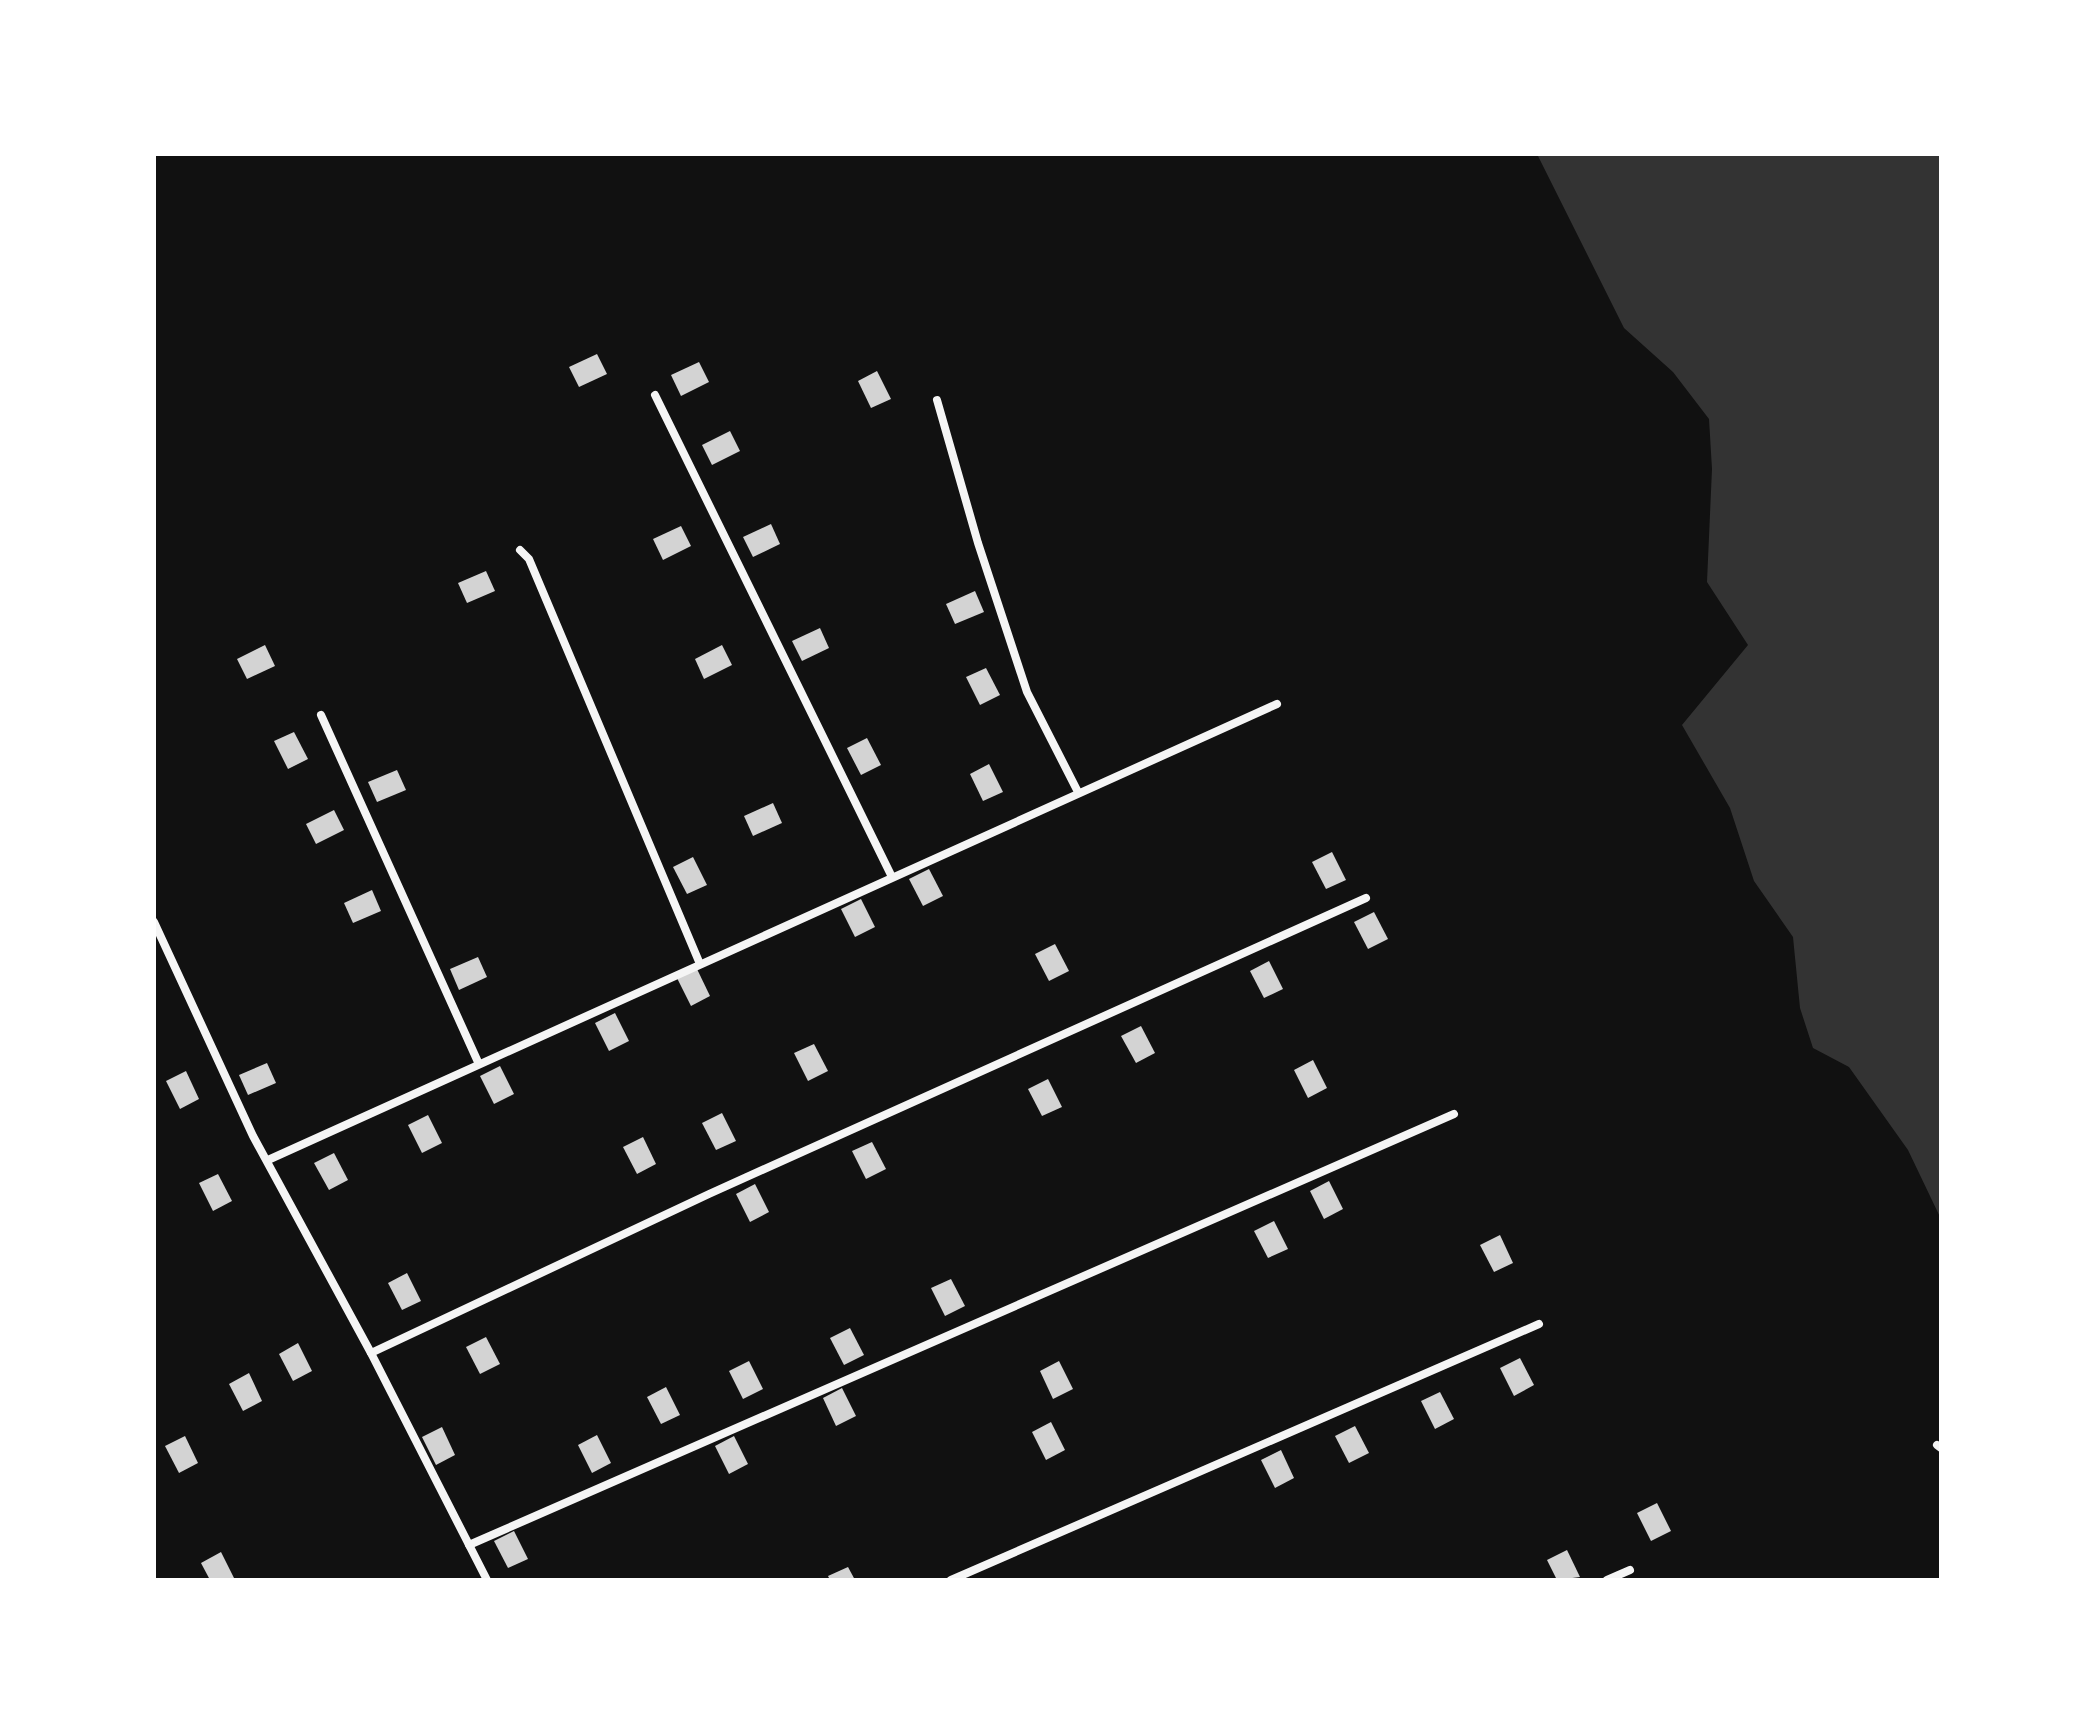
<svg xmlns="http://www.w3.org/2000/svg" width="2095" height="1734" font-family="'Crimson Pro',serif">
  <rect width="100%" height="100%" fill="#111"/>
  <path fill="#333" d="M1537 154H1941V1219L1908 1150 1849 1067 1813 1048 1800 1008 1793 937 1754 881 1730 808 1682 725 1748 645 1707 582 1712 469 1709 419 1673 372 1624 328Z"/>
  <g fill="#d3d3d3">
    <path d="M597 354 607 374 579 387 569 367Z"/>
    <path d="M699 362 709 382 681 396 671 375Z"/>
    <path d="M877 371 891 399 871 408 858 381Z"/>
    <path d="M730 431 740 451 712 465 702 445Z"/>
    <path d="M771 524 780 544 753 557 743 537Z"/>
    <path d="M681 526 691 546 663 560 653 539Z"/>
    <path d="M486 571 495 591 467 603 458 583Z"/>
    <path d="M975 591 984 612 955 624 946 604Z"/>
    <path d="M820 628 829 648 802 661 792 641Z"/>
    <path d="M265 645 275 666 247 679 237 659Z"/>
    <path d="M722 645 732 665 704 679 695 659Z"/>
    <path d="M986 668 1000 695 980 705 966 677Z"/>
    <path d="M294 732 308 759 288 769 274 741Z"/>
    <path d="M867 738 881 765 861 775 847 748Z"/>
    <path d="M989 764 1003 792 983 801 970 774Z"/>
    <path d="M397 770 406 790 377 802 368 782Z"/>
    <path d="M773 803 782 823 753 836 744 816Z"/>
    <path d="M334 810 344 830 316 844 306 824Z"/>
    <path d="M1332 852 1346 880 1326 889 1312 862Z"/>
    <path d="M693 857 707 885 687 894 673 867Z"/>
    <path d="M929 869 943 896 923 906 909 879Z"/>
    <path d="M372 890 381 911 353 923 344 903Z"/>
    <path d="M861 899 875 927 855 937 841 909Z"/>
    <path d="M1374 912 1388 939 1368 949 1354 922Z"/>
    <path d="M1055 944 1069 971 1049 981 1035 954Z"/>
    <path d="M478 957 487 977 459 990 450 969Z"/>
    <path d="M1269 961 1283 989 1264 998 1250 971Z"/>
    <path d="M697 969 710 996 691 1006 677 978Z"/>
    <path d="M615 1013 629 1041 609 1051 595 1023Z"/>
    <path d="M1141 1026 1155 1053 1136 1063 1121 1036Z"/>
    <path d="M814 1044 828 1071 808 1081 794 1053Z"/>
    <path d="M1313 1060 1327 1088 1308 1098 1294 1070Z"/>
    <path d="M267 1063 276 1083 248 1095 239 1075Z"/>
    <path d="M500 1066 514 1094 494 1104 480 1076Z"/>
    <path d="M186 1071 199 1099 180 1109 166 1081Z"/>
    <path d="M1048 1079 1062 1107 1042 1116 1028 1089Z"/>
    <path d="M722 1113 736 1141 716 1150 702 1123Z"/>
    <path d="M428 1115 442 1143 422 1153 408 1125Z"/>
    <path d="M643 1137 656 1164 637 1174 623 1147Z"/>
    <path d="M872 1142 886 1169 866 1179 852 1151Z"/>
    <path d="M334 1153 348 1180 329 1190 314 1163Z"/>
    <path d="M218 1174 232 1201 213 1211 199 1183Z"/>
    <path d="M1329 1181 1343 1209 1324 1219 1310 1191Z"/>
    <path d="M755 1184 769 1212 750 1222 736 1194Z"/>
    <path d="M1274 1221 1288 1249 1268 1258 1254 1231Z"/>
    <path d="M1500 1235 1513 1263 1494 1272 1480 1245Z"/>
    <path d="M407 1273 421 1301 402 1310 388 1283Z"/>
    <path d="M951 1279 965 1306 945 1316 931 1288Z"/>
    <path d="M850 1328 864 1355 844 1365 830 1338Z"/>
    <path d="M486 1337 500 1364 480 1374 466 1347Z"/>
    <path d="M298 1343 312 1371 293 1381 279 1354Z"/>
    <path d="M1520 1358 1534 1385 1514 1396 1500 1368Z"/>
    <path d="M749 1361 763 1389 743 1399 729 1371Z"/>
    <path d="M1059 1361 1073 1389 1053 1399 1040 1371Z"/>
    <path d="M249 1373 262 1401 243 1411 229 1384Z"/>
    <path d="M666 1387 680 1415 661 1424 647 1397Z"/>
    <path d="M842 1388 856 1416 836 1426 823 1398Z"/>
    <path d="M1440 1392 1454 1419 1435 1429 1421 1401Z"/>
    <path d="M1051 1422 1065 1450 1046 1460 1032 1432Z"/>
    <path d="M1355 1426 1369 1453 1349 1463 1335 1436Z"/>
    <path d="M442 1427 455 1455 436 1465 422 1437Z"/>
    <path d="M597 1435 611 1463 592 1473 578 1445Z"/>
    <path d="M185 1436 198 1463 179 1473 165 1446Z"/>
    <path d="M734 1436 748 1464 729 1474 715 1446Z"/>
    <path d="M1281 1450 1294 1478 1275 1488 1261 1460Z"/>
    <path d="M1657 1503 1671 1531 1651 1541 1637 1513Z"/>
    <path d="M514 1531 528 1559 508 1568 494 1541Z"/>
    <path d="M1567 1550 1580 1577 1557 1580 1547 1560Z"/>
    <path d="M221 1552 235 1580H210L201 1563Z"/>
    <path d="M848 1567 855 1580H830L828 1576Z"/>
  </g>
  <g fill="none" stroke-linecap="round" stroke-linejoin="round">
    <g stroke="#f5f5f5" stroke-width="8">
      <path d="M655 395 892 877"/>
      <path d="M937 400 978 543 1027 692 1078 792"/>
      <path d="M520 550 529 559 700 964"/>
      <path d="M321 715 478 1062"/>
      <path d="M154 922 253 1136 371 1353 487 1580"/>
      <path d="M268 1160 1277 704"/>
      <path d="M371 1353 709 1194 1366 898"/>
      <path d="M1937 1445 1941 1448"/>
      <path d="M469 1545 1454 1114"/>
      <path d="M951 1580 1539 1324"/>
      <path d="M1607 1580 1630 1570"/>
    </g>
  </g>
  <rect width="2095" height="1734" fill="none" stroke="#ffffff" stroke-width="312"/>
</svg>
